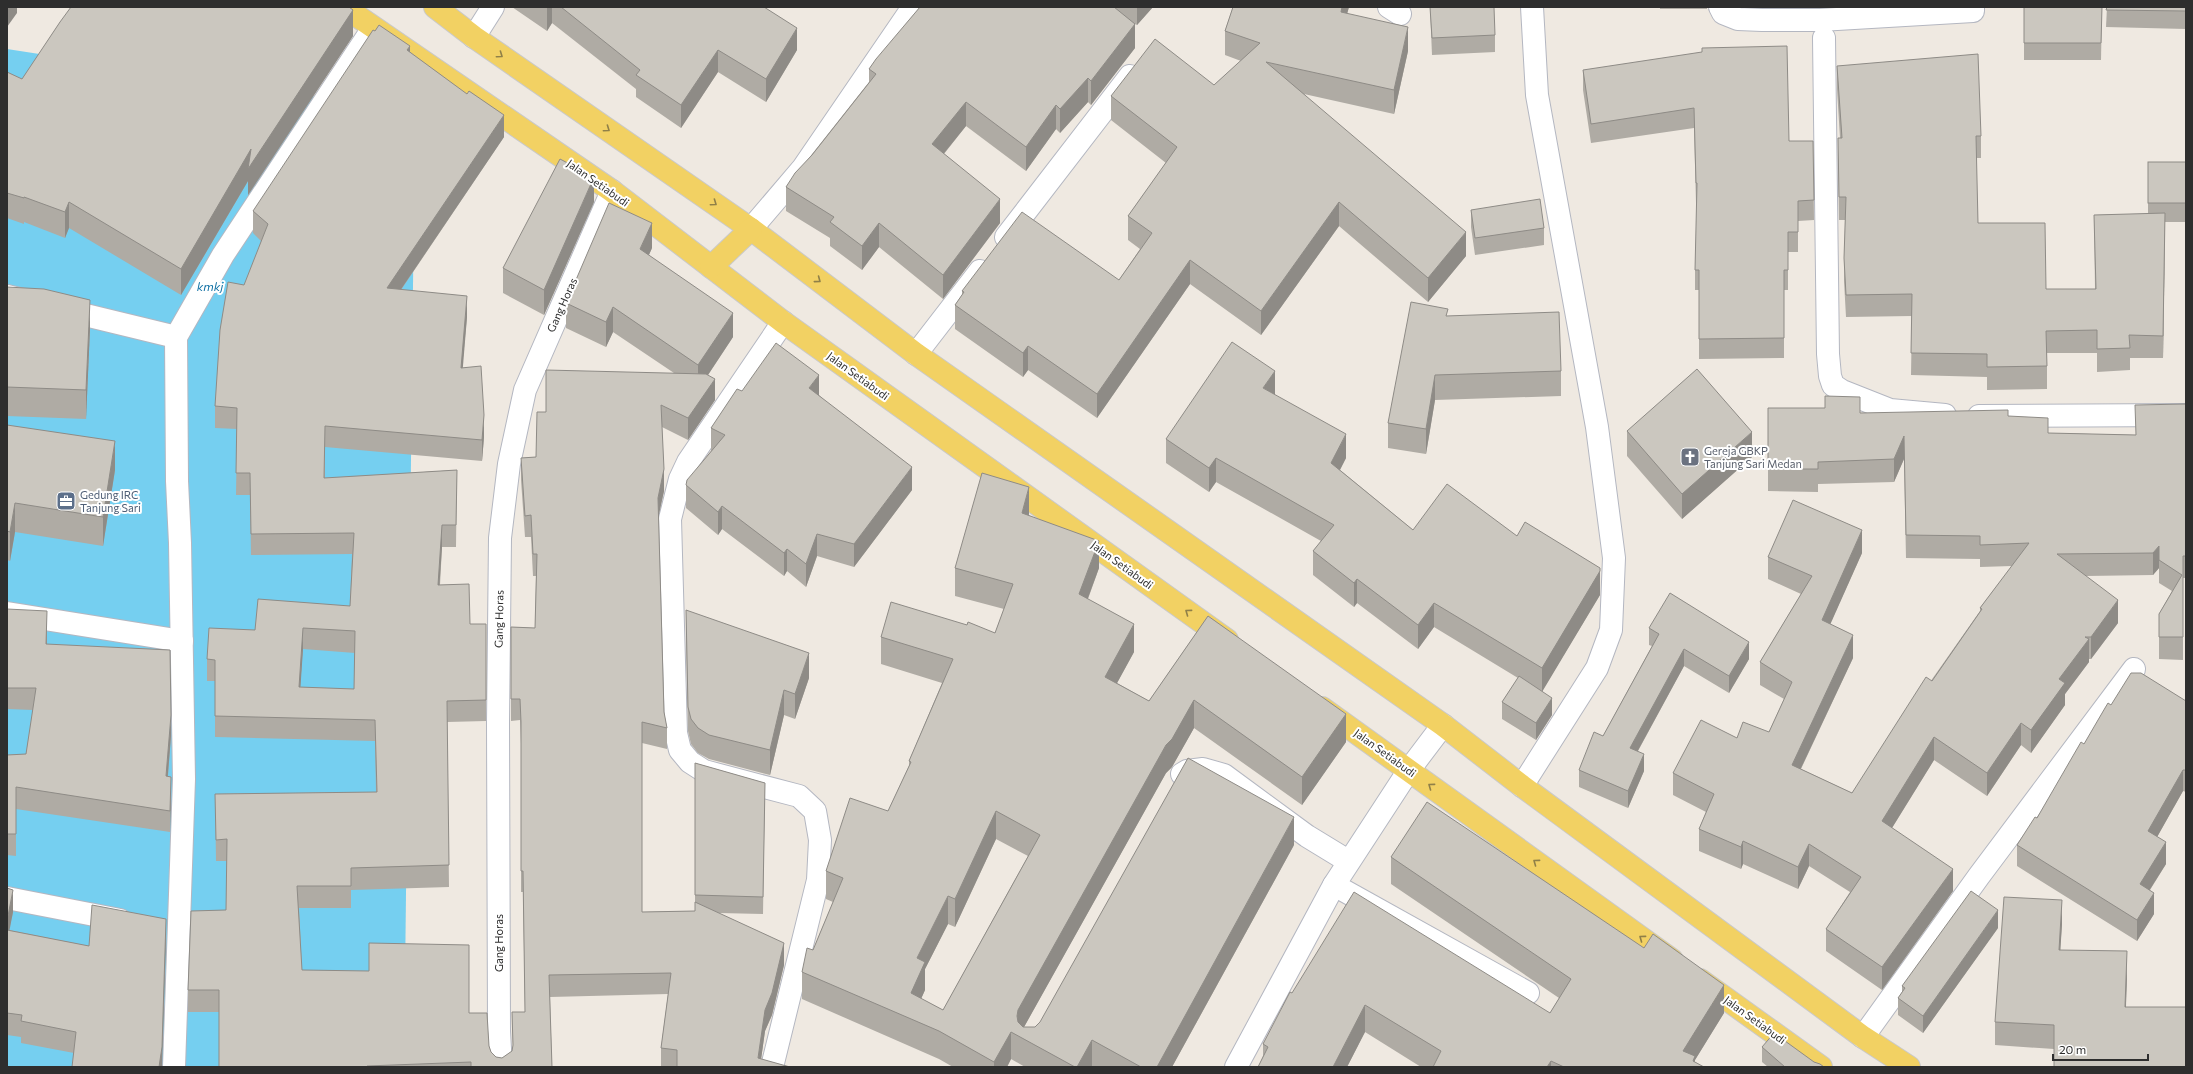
<svg xmlns="http://www.w3.org/2000/svg" width="2193" height="1074" font-family="Commissioner,sans-serif">
  <rect width="100%" height="100%" fill="#efe9e1"/>
  <path fill="#75cff0" d="M7 49 415 112 404 1067H7Z"/>
  <g fill="none" stroke-linecap="round" stroke-linejoin="round">
    <g stroke="#b4b7c1" stroke-width="24">
      <g id="minor">
        <path d="M1389 7 1400 14"/>
        <path d="M1720 7 1723 13 1738 19 1762 20H1820L1973 11V7"/>
        <path d="M474 37 493 7"/>
        <path d="M1824 38 1828 354 1830 376 1833 385 1842 391 1890 410 1945 415"/>
        <path d="M751 229 803 168 913 7"/>
        <path d="M1006 237 1130 76"/>
        <path d="M7 296 176 337"/>
        <path d="M916 354 980 271"/>
        <path d="M1979 416 2186 415"/>
        <path d="M7 613 182 641"/>
        <path d="M1182 774 1187 771 1203 769 1224 775 1307 836 1348 861"/>
        <path d="M1522 786 1597 668 1611 630 1614 558 1597 427 1537 95 1532 7"/>
        <path d="M1334 885 1528 993"/>
        <path d="M7 898 120 920"/>
        <path d="M1863 1037 1979 876 2134 669"/>
        <path d="M174 1067 184 779 180 543 177 481 176 337 223 255 373 28"/>
        <path d="M501 1067 499 1031 498 722 500 538 509 464 525 390 612 191"/>
        <path d="M772 1067 818 880 820 840 815 811 799 796 704 771 690 762 680 750 676 733 670 519 680 479 688 462 783 322"/>
        <path d="M1236 1067 1334 885 1409 770 1443 725"/>
      </g>
    </g>
    <g stroke="#c9c9c9" stroke-width="24">
      <g id="major">
        <path d="M344 7 612 191 783 322 1227 640"/>
        <path d="M435 7 474 37 751 229 916 354 1443 725 1522 786 1863 1037 1909 1067"/>
        <path d="M711 267 751 229"/>
        <path d="M1322 708 1672 960"/>
        <path d="M1700 980 1821 1067"/>
      </g>
    </g>
    <use href="#minor" stroke="#fff" stroke-width="22"/>
    <use href="#major" stroke="#f2d163" stroke-width="22"/>
  </g>
  <g fill="#afaba4" fill-rule="evenodd">
    <path d="M512 7H764L797 50 766 102 718 72 681 128 636 97V89L552 23 547 31Z"/>
    <path d="M920 7H1153L1137 25 1135 24V48L1091 105 1088 102 1060 133 1056 129 1026 171 966 126 944 154 1000 223 943 299 879 247 862 270 830 246V238L786 211V187L869 82V69Z"/>
    <path d="M1233 7H1349L1347 13 1408 51 1394 114 1304 94 1466 256 1428 302 1339 226 1261 335 1190 284 1097 418 1028 370 1023 377 955 329V305L962 295V291L1119 280 1140 249 1128 240V216L1166 163 1111 120V96L1214 85 1241 61 1225 55V31Z"/>
    <path d="M1430 7 1495 35V52L1432 55Z"/>
    <rect x="1660" y="7" width="47" height="2"/>
    <path d="M2024 7H2102L2101 60H2024Z"/>
    <path d="M2107 7H2186V29L2106 27Z"/>
    <path d="M353 36 248 195V181L181 295 69 228 65 238 24 222V224L7 218V72L22 79Z"/>
    <path d="M410 52 504 137 401 290 467 317 462 368 484 437 482 461 325 447V478L457 470 456 547H442L440 585 470 624H486V721L447 722 449 887 351 890V908H299L302 970 469 1013 489 1046 491 1052 496 1057 502 1058 512 1051 513 1049 512 1012H525L523 892H521V744L520 720 511 721V627L535 628 536 576H533L531 537H525L521 480V458L536 457 546 412 674 373 613 332 606 347 566 328V303L652 248 649 255 733 337 708 375 715 400 688 440 662 427 664 491 658 517 664 712 667 728V749L642 743V912L695 911V763L765 783 763 914 719 913 784 965 772 1015 765 1031 761 1059 790 1067H661V1048L668 994 550 997 552 1067H219V1012H188V990L226 910 227 861H216L215 794 376 792 375 741 215 737V681H207V659L255 630 350 606 352 554 251 555 250 495H236L237 429 215 428V406L261 241 253 233V211ZM303 649 355 653 354 689 300 687Z"/>
    <path d="M1837 66 1981 136V158H1976L1978 223 2046 289H2095L2094 215 2148 214V162H2186V222H2165L2163 358H2130V370L2097 372V353H2047V389L1987 390V377L1911 375 1912 316 1846 317 1844 281 1845 220H1839L1838 160 1840 138 1837 89Z"/>
    <path d="M1583 70 1789 141H1813L1814 220 1798 221V252H1788V290H1784V358L1699 359V290H1695V270L1697 203H1696L1694 128 1591 143 1583 90Z"/>
    <path d="M594 202 544 315 503 293V268Z"/>
    <path d="M1471 210 1544 228V245L1475 255 1471 227Z"/>
    <path d="M7 287 90 329 86 419 7 416Z"/>
    <path d="M1448 316 1561 371V396L1435 400 1426 454 1388 448V423Z"/>
    <path d="M742 391 819 395 912 490 854 567 817 556 806 587 787 571 784 576 722 529 718 535 686 508V485L711 451V428Z"/>
    <path d="M1275 395 1346 458 1340 470 1413 530 1517 536 1600 595 1542 691 1552 715 1536 740 1502 719V702L1518 678 1434 627 1418 649 1357 603 1354 607 1313 575V551L1321 541 1216 482 1209 492 1166 463V439Z"/>
    <path d="M2186 404V578H2183V660L2159 659V614L2172 591 2159 583V568L2153 575 2086 576 2118 623 2091 659H2089V662L2065 694V705L2031 753 2021 745 1987 796 1934 760 1892 828 1953 891 1882 990 1826 951V929L1850 892 1809 866 1798 889 1743 864 1741 869 1699 851V829L1706 812 1673 795V773L1737 738 1769 732 1784 699 1760 685V662L1801 594 1768 579V557L1862 553 1830 624 1853 658 1801 769 1852 793 1980 611V608L2012 566 1980 567V559L1906 558 1904 459 1894 482 1818 484V492L1768 491V408L1860 413 2008 416 2048 433 2136 435Z"/>
    <path d="M7 425 115 470 103 546 15 532 10 561 7 560Z"/>
    <path d="M1627 431 1752 457 1682 519 1627 456Z"/>
    <path d="M1029 514V515L1099 568 1088 599 1134 652 1117 683 1149 701 1208 616 1346 742 1302 805 1194 728 1172 767 1166 773 1024 1027H1035L1294 845 1172 1067H1025L1011 1059 1007 1067H953L939 1059 802 999V972L813 950 833 902 826 899V871L888 811 909 766V761L942 683 881 664V637L967 625 995 633 1004 609 955 596V568ZM996 839 1028 856 943 1010 921 999 925 990V969L948 924 955 927Z"/>
    <path d="M7 609 47 632V644L171 736 168 776 171 798 170 832 16 809V856L7 855V755L26 754 33 710 7 709Z"/>
    <path d="M686 610 809 678 795 719 784 715 770 775 709 759 698 753 691 744 688 731 686 635Z"/>
    <path d="M1649 628 1749 659 1729 693 1684 666 1638 751 1644 771 1628 808 1579 787V770L1603 736 1652 646 1649 645Z"/>
    <path d="M2186 701V792L2183 791 2157 837 2166 864 2150 890 2154 914 2137 941 2017 866V845L2037 818 2084 744 2111 705Z"/>
    <path d="M1391 857 1724 1013 1695 1060V1062L1704 1067H1421L1365 1032 1347 1067H1258L1263 1056V1044L1292 993 1550 1013 1559 998 1391 884Z"/>
    <path d="M7 888 13 912 9 930 89 946 166 941 74 1053 21 1043V1037L7 1035Z"/>
    <path d="M2062 924 2060 950 2127 975 2126 1007 2054 1049 1995 1045V1022Z"/>
    <path d="M1998 928 1923 1033 1898 1015V998L1902 992V986Z"/>
    <path d="M1762 1047 1814 1062 1824 1067H1768L1762 1062Z"/>
  </g>
  <g fill="#8e8b86">
    <path d="M7 7H17V13L7 27Z"/>
    <path d="M548 7H552V23L547 31V8Z"/>
    <path d="M1137 7H1153L1137 25Z"/>
    <path d="M1342 7H1349L1341 36V12Z"/>
    <path d="M353 10V36L248 195V181L181 295V269L251 149Z"/>
    <path d="M1135 24V48L1091 105V81Z"/>
    <path d="M1408 27V51L1394 114V90Z"/>
    <path d="M797 28V50L766 102V79Z"/>
    <path d="M410 46V68L407 50Z"/>
    <path d="M718 50V72L681 128V105Z"/>
    <path d="M1088 78V102L1060 133V109Z"/>
    <path d="M966 102V126L932 168V144Z"/>
    <path d="M1056 105V129L1026 171V147Z"/>
    <path d="M504 115V137L387 310V288Z"/>
    <path d="M594 177V202L544 315V290Z"/>
    <path d="M1000 199V223L943 299V275Z"/>
    <path d="M69 202V228L65 238V212Z"/>
    <path d="M1339 202V226L1261 335V311Z"/>
    <path d="M2165 213V236L2163 358V336Z"/>
    <path d="M652 223V248L640 274V249Z"/>
    <path d="M879 223V247L862 270V246Z"/>
    <path d="M1466 232V256L1428 302V278Z"/>
    <path d="M1190 260V284L1097 418V394Z"/>
    <path d="M467 296V317L461 390V368Z"/>
    <path d="M90 300V329L86 419V390Z"/>
    <path d="M613 307V332L606 347V322Z"/>
    <path d="M733 313V337L698 390V365Z"/>
    <path d="M1028 346V370L1023 377V353Z"/>
    <path d="M1275 371V395L1263 388Z"/>
    <path d="M819 375V398L809 388Z"/>
    <path d="M1435 375V400L1426 454V429Z"/>
    <path d="M715 379V400L688 440V418Z"/>
    <path d="M484 415V437L482 461V440Z"/>
    <path d="M1752 432V457L1682 519V494Z"/>
    <path d="M1346 434V458L1331 487V463Z"/>
    <path d="M1904 436V459L1894 482V459Z"/>
    <path d="M115 441V470L103 546V517Z"/>
    <path d="M1216 458V482L1209 492V468Z"/>
    <path d="M912 467V490L854 567V544Z"/>
    <path d="M664 469V491L658 519V498Z"/>
    <path d="M1029 487V514L1022 540V513Z"/>
    <path d="M15 503V532L10 561V532Z"/>
    <path d="M722 506V529L718 535V512Z"/>
    <path d="M442 525V547L438 606V585Z"/>
    <path d="M1862 530V553L1822 643V620Z"/>
    <path d="M817 534V556L806 587V564Z"/>
    <path d="M1099 541V568L1079 622V594Z"/>
    <path d="M2159 546V568L2153 575V553Z"/>
    <path d="M787 549V571L784 576V553Z"/>
    <path d="M1600 568V595L1542 692V668Z"/>
    <path d="M1357 579V603L1354 607V583Z"/>
    <path d="M2118 600V623L2091 659V637Z"/>
    <path d="M1434 603V627L1418 649V625Z"/>
    <path d="M47 611V632L46 665V644Z"/>
    <path d="M1134 624V652L1105 705V677Z"/>
    <path d="M303 628V649L299 709V687Z"/>
    <path d="M1853 635V658L1792 787V765Z"/>
    <path d="M2089 639V662L2065 694V705L2031 753V730L2059 679Z"/>
    <path d="M1749 642V659L1729 693V676Z"/>
    <path d="M1684 649V666L1630 765V748Z"/>
    <path d="M809 653V678L795 719V694Z"/>
    <path d="M784 690V715L770 775V750Z"/>
    <path d="M1552 698V715L1536 740V723Z"/>
    <path d="M1194 700V728L1172 767 1166 773 1019 1036 1017 1016 1018 1010 1166 745Z"/>
    <path d="M1346 714V742L1302 805V777Z"/>
    <path d="M171 715V736L166 797V776Z"/>
    <path d="M2021 723V745L1987 796V773Z"/>
    <path d="M1934 737V760L1882 844V821Z"/>
    <path d="M1644 754V771L1628 808V791Z"/>
    <path d="M2183 770V791L2148 853V831Z"/>
    <path d="M171 777V798L170 832V811Z"/>
    <path d="M996 811V839L955 927V899Z"/>
    <path d="M1294 817V845L1172 1067H1157Z"/>
    <path d="M1743 841V864L1741 869V847Z"/>
    <path d="M2166 842V864L2140 905V884Z"/>
    <path d="M1809 844V866L1798 889V867Z"/>
    <path d="M1953 869V891L1882 990V967Z"/>
    <path d="M13 890V912L7 943V921Z"/>
    <path d="M2154 893V914L2137 941V920Z"/>
    <path d="M948 896V924L925 969V990L912 1019 911 993 917 958Z"/>
    <path d="M2062 900V924L2059 973V950Z"/>
    <path d="M1998 910V928L1923 1033V1016Z"/>
    <path d="M166 919V941L162 1067H159Z"/>
    <path d="M784 943V965L772 1015 765 1031 760 1067 758 1058 765 1010Z"/>
    <path d="M2127 951V975L2125 1030V1007Z"/>
    <path d="M1724 985V1013L1695 1060V1067L1683 1051Z"/>
    <path d="M1365 1005V1032L1347 1067H1333Z"/>
    <path d="M1011 1032V1059L1007 1067H994V1062Z"/>
    <path d="M1092 1040V1067H1077Z"/>
    <path d="M1551 1061V1067H1547Z"/>
  </g>
  <g fill="#cbc7bf" stroke="#8e8b86" fill-rule="evenodd">
    <path d="M71 7H349L353 10 248 169 251 149 181 269 69 202 65 212 24 197V198L7 193V72L22 79 60 22Z"/>
    <path d="M561 7H764L797 28 766 79 718 50 681 105 636 75 640 70Z"/>
    <path d="M920 7H1114L1135 24 1091 81 1088 78 1060 109 1056 105 1026 147 966 102 932 144 1000 199 943 275 879 223 862 246 830 222 834 217 786 187 795 173 812 155 876 74 869 69 876 59Z"/>
    <path d="M1233 7H1342L1341 12 1408 27 1394 90 1266 62 1466 232 1428 278 1339 202 1261 311 1190 260 1097 394 1028 346 1023 353 955 305 964 292 962 291 1022 212 1119 280 1152 233 1128 216 1177 147 1111 96 1155 39 1214 85 1260 43 1225 31Z"/>
    <path d="M1430 7H1494L1495 35 1432 38Z"/>
    <path d="M2024 7H2102L2101 43H2024Z"/>
    <path d="M2107 7H2186V11L2106 10Z"/>
    <path d="M379 25 410 46 407 50 467 94 469 91 504 115 387 288 467 296 461 368 481 366 484 415 482 440 325 426 324 478 457 470 456 525H442L438 585 469 584 470 624H486V700L447 701 449 865 351 868V886H297L302 970 369 971V943L469 945V1013H487L489 1046 491 1052 496 1057 502 1058 512 1051 513 1045 512 1012H525L523 871H521V722L520 699H511V627L535 628 537 554H533L531 515 525 516 521 458 536 457 537 412H546V370L706 374 715 379 688 418 661 405 664 469 658 498 664 712 667 728 642 722V912L695 911V902L784 943 772 993 765 1010 758 1058 790 1067H677V1050L661 1048 671 973 549 975 552 1067H471V1062L367 1066V1067H219V990H188L191 911 226 910 227 839 216 840 215 794 377 792 375 720 215 716V660L207 659 209 628 255 630 258 599 350 606 354 533 251 534 250 473H236L237 408 215 406 220 330 228 282 244 285 268 224 253 211 373 30 375 31ZM303 628 355 631 354 689 299 687Z"/>
    <path d="M1787 46 1789 141H1813L1814 200 1798 201V232H1788V270H1784V338L1699 339V270H1695L1697 183H1696L1694 108 1591 124 1583 70 1702 52V48Z"/>
    <path d="M1978 54 1981 136H1976L1978 223H2045L2046 289H2096L2094 215 2165 213 2163 336 2129 335 2130 348 2097 349V330L2046 331 2047 366 1987 367V354L1911 353 1912 294 1846 295 1844 258 1846 197H1839L1838 138H1842L1837 66Z"/>
    <path d="M560 159 594 177 544 290 503 268Z"/>
    <rect x="2148" y="162" width="38" height="41"/>
    <path d="M1540 199 1544 228 1475 238 1471 210Z"/>
    <path d="M609 203 652 223 640 249 733 313 698 365 613 307 606 322 566 303Z"/>
    <path d="M7 287 44 289 90 300 86 390 7 387Z"/>
    <path d="M1411 302 1448 309 1446 316 1559 312 1561 371 1435 375 1426 429 1388 423Z"/>
    <path d="M1232 342 1275 371 1263 388 1346 434 1331 463 1413 530 1447 484 1517 536 1525 522 1600 568V571L1542 668 1434 603 1418 625 1357 579 1354 583 1313 551 1334 525 1216 458 1209 468 1166 439Z"/>
    <path d="M776 343 819 375 809 388 912 467 854 544 817 534 806 564 787 549 784 553 722 506 718 512 686 485 687 480 725 435 711 428 737 389 742 391Z"/>
    <path d="M1697 369 1752 432 1682 494 1627 431Z"/>
    <path d="M1825 396 1860 397V413L2008 410V416L2048 418V433L2136 435 2135 405 2186 404V556H2183V637H2159V614L2182 575 2159 560V546L2153 553 2057 554 2118 600 2091 637H2085L2089 639 2059 679 2065 683 2031 730 2021 723 1987 773 1934 737 1882 821 1953 869 1882 967 1826 929 1861 877 1809 844 1798 867 1743 841 1741 847 1699 829 1714 794 1673 773 1701 720 1737 738 1743 722 1769 732 1792 682 1760 662 1812 576 1768 557 1793 500 1862 530 1822 620 1853 635 1792 765 1852 793 1926 677 1932 681 1982 609 1980 608 2029 543 1980 545V536L1906 535 1904 436 1894 459 1818 462V469H1768V408H1825Z"/>
    <path d="M7 425 115 441 103 517 15 503 10 532 7 531Z"/>
    <path d="M982 473 1029 487 1022 513 1099 541 1079 594 1134 624 1105 677 1149 701 1208 616 1346 714 1302 777 1194 700 1172 739 1166 745 1018 1010 1017 1016 1018 1022 1023 1027H1035L1040 1022 1188 758 1294 817 1157 1067H1141L1092 1040 1077 1067H1075L1011 1032 994 1062 939 1031 802 972 807 948 813 950 843 878 826 871 850 798 888 811 911 762 909 761 953 659 881 637 891 602 967 625 968 622 995 633 1013 584 955 568ZM996 811 1040 835 943 1010 911 993 925 962 917 958 948 896 955 899Z"/>
    <path d="M1670 593 1749 642 1729 676 1684 649 1630 748 1644 754 1628 791 1579 770 1594 732 1603 736 1659 634 1649 628Z"/>
    <path d="M7 609 47 611 46 644 170 650 171 715 166 776 171 777 170 811 16 787V834H7V755L26 754 36 688H7Z"/>
    <path d="M686 610 809 653 795 694 784 690 770 750 709 735 698 728 691 719 688 707Z"/>
    <path d="M2131 673H2141L2186 701V770H2183L2148 831 2166 842 2140 884 2154 893 2137 920 2017 845 2035 817 2037 818 2081 742 2084 744 2105 708 2108 703 2111 705Z"/>
    <path d="M1519 676 1552 698 1536 723 1502 702Z"/>
    <path d="M695 763 765 783 763 897 695 895Z"/>
    <path d="M1427 802 1644 948 1653 934 1724 985 1683 1051 1695 1056 1693 1061 1704 1067H1564L1551 1061 1547 1067H1433L1441 1051 1365 1005 1333 1067H1258L1268 1047 1263 1044 1290 992 1292 993 1354 892 1550 1013 1571 979 1391 857Z"/>
    <path d="M7 888 13 890 7 921Z"/>
    <path d="M1971 891 1998 910 1923 1016 1898 998 1905 988 1902 986Z"/>
    <path d="M2004 897 2062 900 2059 950 2127 951 2125 1007H2186V1067H2054V1025L1995 1022Z"/>
    <path d="M92 905 166 919 162 1047 159 1067H72L76 1032 21 1021 22 1015 7 1013V930L89 946Z"/>
    <path d="M1774 1033 1814 1062 1820 1064 1824 1067H1785L1762 1047Z"/>
  </g>
  <defs><path id="oneway-chevron" d="M-2-3.5L2.5 0L-2 3.5" fill="none" stroke-width="1.6" stroke-linecap="round" stroke-linejoin="round"/></defs>
  <g stroke="#908048">
    <use href="#oneway-chevron" transform="translate(500 55) rotate(35)"/>
    <use href="#oneway-chevron" transform="translate(607 129) rotate(35)"/>
    <use href="#oneway-chevron" transform="translate(714 203) rotate(35)"/>
    <use href="#oneway-chevron" transform="translate(818 280) rotate(37)"/>
    <use href="#oneway-chevron" transform="translate(1188 612) rotate(-144)"/>
    <use href="#oneway-chevron" transform="translate(1431 786) rotate(-144)"/>
    <use href="#oneway-chevron" transform="translate(1536 862) rotate(-144)"/>
    <use href="#oneway-chevron" transform="translate(1642 938) rotate(-144)"/>
  </g>
  <defs>
    <g id="church-square" transform="scale(1)"><rect x="-9" y="-9" width="18" height="18" rx="4" fill="#6b7280" stroke="#fff"/><path d="M-1.2-6h2.4v3.5h3.3v2.4h-3.3V6h-2.4V-.1h-3.3v-2.4h3.3Z" fill="#fff"/></g>
    <g id="office-square" transform="scale(1)"><rect x="-9" y="-9" width="18" height="18" rx="4" fill="#5c6f8a" stroke="#fff"/><path d="M-6-3h4V-5.5h4V-3h4V5H-6ZM-1-4.5V-3h2v-1.5ZM-6 0V1H6V0Z" fill="#fff"/></g>
  </defs>
  <g fill-rule="evenodd">
    <use href="#church-square" x="1690" y="457"/>
    <use href="#office-square" x="66" y="501"/>
  </g>
  <g text-anchor="middle" stroke-width="4" stroke-linejoin="round" paint-order="stroke">
    <g font-size="11" fill="#2e2e2e" stroke="#fff">
      <text transform="translate(598 183) rotate(35)" y="4">Jalan Setiabudi</text>
      <text transform="translate(562 305) rotate(-66)" y="4">Gang Horas</text>
      <text transform="translate(858 376) rotate(36)" y="4">Jalan Setiabudi</text>
      <text transform="translate(1122 565) rotate(36)" y="4">Jalan Setiabudi</text>
      <text transform="translate(499 619) rotate(-89)" y="4">Gang Horas</text>
      <text transform="translate(1385 753) rotate(36)" y="4">Jalan Setiabudi</text>
      <text transform="translate(499 943) rotate(-90)" y="4">Gang Horas</text>
      <text transform="translate(1755 1020) rotate(36)" y="4">Jalan Setiabudi</text>
    </g>
    <g font-size="11" fill="#5b616d" stroke="#fff" text-anchor="start">
      <text x="1704" y="455">Gereja GBKP<tspan x="1704" dy="13">Tanjung Sari Medan</tspan></text>
    </g>
    <g font-size="11" fill="#4e5e75" stroke="#fff" text-anchor="start">
      <text x="80" y="499">Gedung IRC<tspan x="80" dy="13">Tanjung Sari</tspan></text>
    </g>
    <g font-size="12" font-style="italic" fill="#0d6fa3" stroke="#fff">
      <text x="210" y="291">kmkj</text>
    </g>
  </g>
  <rect width="2193" height="1074" fill="none" stroke="#2e2e2e" stroke-width="16"/>
  <path d="M2053 1054v6h95v-6" fill="none" stroke="#2e2e2e" stroke-width="2"/>
  <text x="2059" y="1054" font-size="12" fill="#2e2e2e" stroke="#ffffff" stroke-width="3" paint-order="stroke">20 m</text>
</svg>
